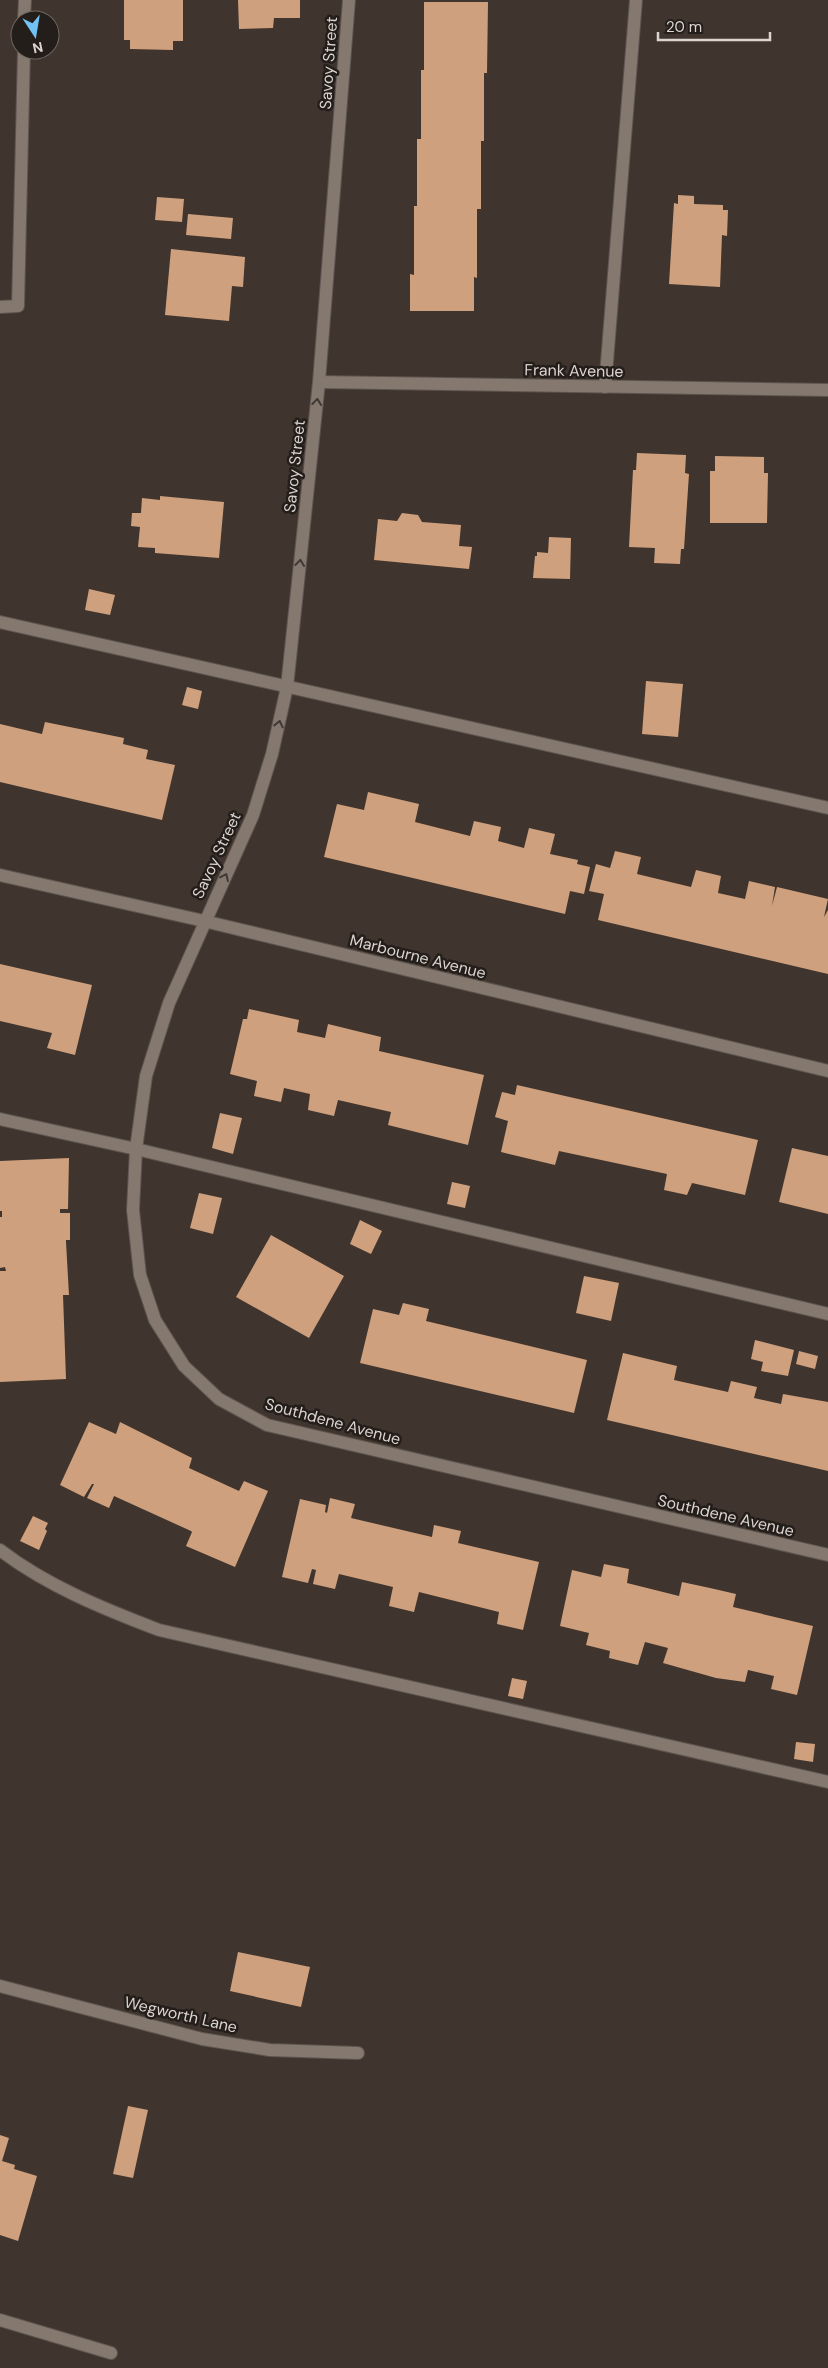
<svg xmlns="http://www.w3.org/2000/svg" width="828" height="2368" font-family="'DM Sans',sans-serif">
  <rect width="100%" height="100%" fill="#40352e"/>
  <g fill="#cfa07d">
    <path d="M124 0H183V41H173V50L130 49V40H124Z"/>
    <path d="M238 0H300V18H274L273 28 239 29Z"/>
    <path d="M424 2H488L487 73H484V141H481V209H477V278L474 277V311H410V274L414 275V206H417V139H421V70H424Z"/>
    <path d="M678 195 694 196V204L723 205V210H728L727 236 722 235 720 287 669 284 674 203 678 204Z"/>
    <path d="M157 197 184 199 182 222 155 220Z"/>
    <path d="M188 214 233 218 231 239 186 235Z"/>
    <path d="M171 249 245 257 243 287 232 286 229 321 165 315Z"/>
    <path d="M637 453 686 455 685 473 689 474 684 549H681L680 564 654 563 655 548 629 547 633 470H636Z"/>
    <path d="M715 456 764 457V473H768L767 523H710V471H715Z"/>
    <path d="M160 496 224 502 219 558 155 553V548L138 547 140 527 131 526 132 513H141L142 498 160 500Z"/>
    <path d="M402 513 418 515 422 522 461 525 459 546 472 547 469 569 374 560 378 519 397 521Z"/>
    <path d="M549 537 571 538 570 579 533 578 535 556H537V552L548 553Z"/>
    <path d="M89 589 115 595 110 615 85 610Z"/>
    <path d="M646 681 683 684 678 737 642 734Z"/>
    <path d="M187 687 202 691 198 709 182 705Z"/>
    <path d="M45 722 124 738 123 744 148 750 146 759 175 765 162 820 0 782V724L42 734Z"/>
    <path d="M368 792 419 804 415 822 470 836 474 821 501 827 498 841 524 848 529 828 555 834 550 854 578 860 577 864 590 867 584 894 570 891 565 914 324 857 337 804 364 810Z"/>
    <path d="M615 851 641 857 637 874 691 887 696 870 721 876 718 893 745 899 749 881 775 887 772 906 777 887 828 899 824 917 828 910V974L598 920 604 894 589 891 596 864 610 868Z"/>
    <path d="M0 964 92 985 75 1055 47 1048 52 1033 0 1021Z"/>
    <path d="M249 1009 299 1020 297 1032 325 1038 328 1024 381 1037 379 1051 484 1075 468 1145 388 1125 391 1112 338 1100 334 1116 308 1110 310 1094 284 1088 281 1102 254 1096 257 1081 230 1074 243 1019H247Z"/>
    <path d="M517 1085 758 1140 745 1195 692 1183 687 1195 664 1190 667 1174 559 1151 555 1165 501 1152 508 1121 495 1117 502 1092 515 1095Z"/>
    <path d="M220 1113 242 1118 233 1154 212 1148Z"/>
    <path d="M792 1148 828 1156V1214L779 1202Z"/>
    <path d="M69 1158 68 1209H60V1213H70V1240H66V1242L69 1295H63L66 1379 0 1382V1271H6L5 1267 0 1268V1217H2V1211H0V1161Z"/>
    <path d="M452 1182 470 1186 465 1208 447 1204Z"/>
    <path d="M199 1193 222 1198 213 1234 190 1228Z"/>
    <path d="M360 1220 382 1231 371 1254 350 1244Z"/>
    <path d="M271 1235 344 1276 309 1338 236 1297Z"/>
    <path d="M584 1276 619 1283 611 1321 576 1313Z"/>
    <path d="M403 1303 429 1309 426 1321 587 1360 574 1413 360 1363 373 1309 399 1315Z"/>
    <path d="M755 1340 794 1350 788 1376 761 1371 763 1362 751 1359Z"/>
    <path d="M799 1351 818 1356 815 1369 796 1364Z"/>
    <path d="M623 1353 677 1366 674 1380 728 1392 731 1381 757 1387 754 1398 781 1404 783 1394 828 1402V1471L607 1420Z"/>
    <path d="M89 1422 116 1434 120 1422 192 1458 189 1468 239 1491 244 1481 268 1491 235 1567 186 1546 192 1532 191 1531 114 1496 109 1508 87 1498 94 1484H92L84 1497 60 1485Z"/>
    <path d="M330 1498 355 1504 351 1518 432 1537 434 1525 461 1531 458 1543 539 1562 523 1630 497 1624 499 1612 419 1592 414 1612 389 1606 393 1587 339 1574 335 1589 313 1584 316 1570 312 1569 308 1583 282 1577 300 1499 326 1505 325 1512 327 1513Z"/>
    <path d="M33 1516 48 1523 45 1529 47 1531 39 1550 20 1541Z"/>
    <path d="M604 1564 629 1569 627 1583 679 1596 682 1582 710 1588 736 1594 733 1607 813 1626 797 1695 771 1689 774 1676 748 1670 745 1682 716 1678 663 1663 668 1648 645 1642 638 1665 609 1658 610 1651 586 1645 589 1633 560 1626 572 1570 601 1577Z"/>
    <path d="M512 1678 527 1681 523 1699 508 1696Z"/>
    <path d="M796 1742 815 1744 813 1762 794 1759Z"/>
    <path d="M238 1952 310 1967 301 2007 230 1991Z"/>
    <path d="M128 2106 148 2110 133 2178 113 2174Z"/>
    <path d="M0 2135 9 2138 2 2161 15 2165 14 2169 37 2176 18 2241 0 2235Z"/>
  </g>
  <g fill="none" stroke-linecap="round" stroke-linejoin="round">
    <g stroke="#5d544e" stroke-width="14">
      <g id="service">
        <path d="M24 20 25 0"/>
        <path d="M0 307 18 306 24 50"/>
        <path d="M605 387 636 0"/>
        <path d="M0 622 828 808"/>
        <path d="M0 1119 136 1149 828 1314"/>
        <path d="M0 1550C47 1586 104 1609 159 1630L828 1782"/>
      </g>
    </g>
    <g stroke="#5d544e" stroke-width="14">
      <g id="minor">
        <path d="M349 0 319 382 287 687 272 754 253 815 169 1003 146 1076 136 1149 133 1210 140 1275 155 1320 184 1366 219 1399 267 1425 828 1555"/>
        <path d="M319 382 828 390"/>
        <path d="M0 875 204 921 828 1071"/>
        <path d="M0 1986 202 2039 270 2050 358 2053"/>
        <path d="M0 2320 111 2353"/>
      </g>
    </g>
    <use href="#service" stroke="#84786f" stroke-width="12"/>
    <use href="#minor" stroke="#84786f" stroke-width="12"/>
  </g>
  <defs><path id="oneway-chevron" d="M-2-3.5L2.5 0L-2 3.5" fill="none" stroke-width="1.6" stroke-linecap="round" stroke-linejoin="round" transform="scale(1.25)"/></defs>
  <g stroke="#403934">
    <use href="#oneway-chevron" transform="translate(317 402) rotate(-84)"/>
    <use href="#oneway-chevron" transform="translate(300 563) rotate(-84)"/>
    <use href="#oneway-chevron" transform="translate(279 724) rotate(-77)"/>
    <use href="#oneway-chevron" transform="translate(225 877) rotate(-65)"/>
  </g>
  <g text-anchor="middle" stroke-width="5" stroke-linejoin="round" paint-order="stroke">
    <g font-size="16" fill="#dbd4cf" stroke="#231e1a">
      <text transform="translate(328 63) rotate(-86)" y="6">Savoy Street</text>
      <text transform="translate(574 370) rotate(1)" y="6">Frank Avenue</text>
      <text transform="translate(294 466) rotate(-84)" y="6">Savoy Street</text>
      <text transform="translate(216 855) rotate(-65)" y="6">Savoy Street</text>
      <text transform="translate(418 956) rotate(14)" y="6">Marbourne Avenue</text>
      <text transform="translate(333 1421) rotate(15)" y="6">Southdene Avenue</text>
      <text transform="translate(726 1515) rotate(13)" y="6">Southdene Avenue</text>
      <text transform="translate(181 2014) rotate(13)" y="6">Wegworth Lane</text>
    </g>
  </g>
  <g transform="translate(35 35) rotate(168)"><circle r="24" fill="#231e1a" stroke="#6d6762"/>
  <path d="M0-4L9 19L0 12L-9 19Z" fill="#71c1f5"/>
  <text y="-8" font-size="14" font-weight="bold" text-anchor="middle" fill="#dbd4cf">N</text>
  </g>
  <path d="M658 32v8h112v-8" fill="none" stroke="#dbd4cf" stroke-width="2.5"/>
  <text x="666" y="32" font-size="15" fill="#dbd4cf" stroke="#231e1a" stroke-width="4" paint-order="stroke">20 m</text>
</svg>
